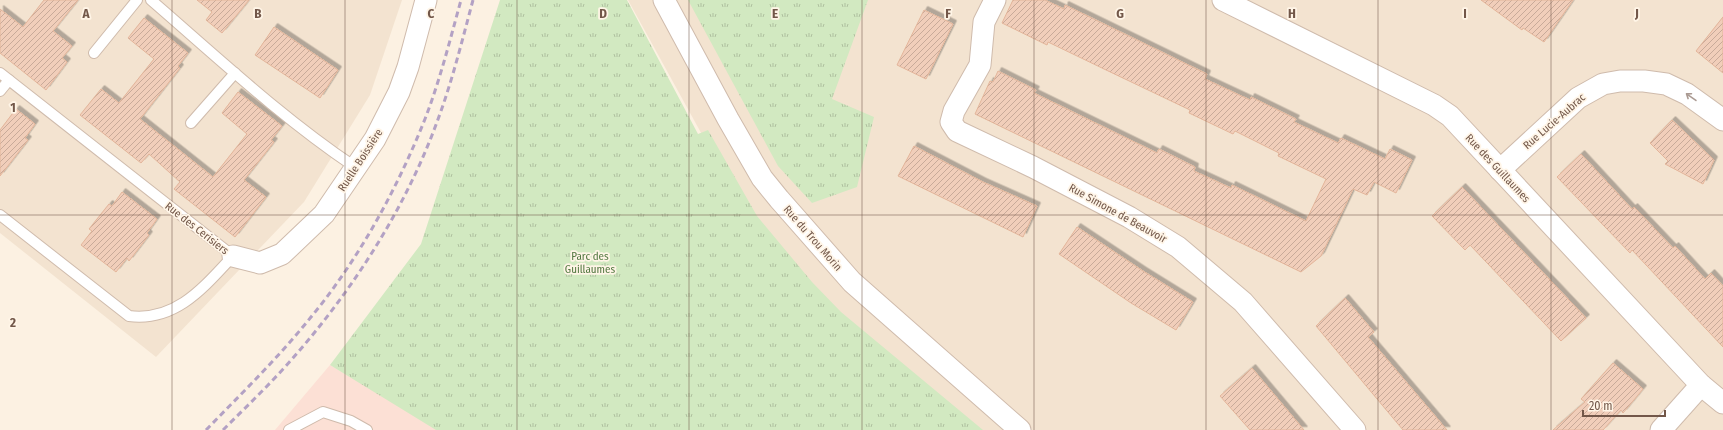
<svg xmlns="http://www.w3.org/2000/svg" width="1723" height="430" font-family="'Fira Sans Condensed',sans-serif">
  <defs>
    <pattern id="park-tufts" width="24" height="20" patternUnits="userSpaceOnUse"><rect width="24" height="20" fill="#d2e9c1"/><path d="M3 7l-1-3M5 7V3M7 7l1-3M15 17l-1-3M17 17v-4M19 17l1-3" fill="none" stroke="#afc09f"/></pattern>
    <pattern id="building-hatch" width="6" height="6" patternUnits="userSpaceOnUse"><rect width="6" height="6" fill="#f1ceba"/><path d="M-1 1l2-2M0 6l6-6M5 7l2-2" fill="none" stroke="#c8aa99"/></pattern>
    <filter id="shadow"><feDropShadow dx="3.5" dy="-3.5" stdDeviation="0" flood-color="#0004"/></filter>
  </defs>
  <rect width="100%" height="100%" fill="#fcf1e2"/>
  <g fill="#f3e3d0">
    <path d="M0 0H402L370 95 304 202 156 357 0 233Z"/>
    <path d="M628 0H1723V430H944L761 242Z"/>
  </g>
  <path fill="#fce0d5" d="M330 365 441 430H275Z"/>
  <g fill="url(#park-tufts)">
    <path d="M500 0H627L698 134 708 130 757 216 812 282 841 312 983 430H436L330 365 421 244Z"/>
    <path d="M688 0H868L832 99 874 117 857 187 812 203 778 166Z"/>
  </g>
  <g fill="url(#building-hatch)" stroke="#e3b59a" filter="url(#shadow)">
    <path d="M44 0H78L53 31 72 46 62 58 67 62 46 90 0 53V9L23 27Z"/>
    <path d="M197 0H249L222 33 206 20 212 12Z"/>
    <path d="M1013 0H1045L1064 9 1065 5 1207 74 1205 79 1250 100 1251 97 1296 119 1294 122 1338 143 1341 138 1385 159 1390 149 1412 160 1396 193 1374 182 1367 195 1353 189 1321 256 1301 272 975 114 990 81 993 82 998 71 1036 90 1034 93 1157 153 1159 149 1195 167 1194 171 1231 188 1232 185 1306 221 1326 179 1278 156 1279 153 1235 131 1233 134 1189 113 1190 110 1104 69 1048 42 1047 45 1002 23Z"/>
    <path d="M1481 0H1573L1544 42 1523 28 1522 30Z"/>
    <path d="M924 10 953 24 926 79 897 65Z"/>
    <path d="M1723 17V73L1696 51Z"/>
    <path d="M144 18 188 53 178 66 180 68 140 119 213 177 247 134 222 113 238 92 282 126 271 140 274 142 244 180 266 197 235 237 174 189 180 182 149 154 141 163 80 115 101 89 119 103 154 59 128 38Z"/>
    <path d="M274 27 338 70 320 98 255 55Z"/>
    <path d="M16 109 35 124 25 138 28 140 0 176V130Z"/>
    <path d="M1672 120 1714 160 1703 184 1665 164 1668 161 1650 143Z"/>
    <path d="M914 146 983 182 1037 206 1023 237 898 176Z"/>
    <path d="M1581 154 1632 209 1634 207 1673 248 1675 246 1705 279 1711 273 1723 286V347L1632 250 1630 253 1557 177Z"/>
    <path d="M1462 187 1586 318 1561 341 1470 245 1465 250 1432 216Z"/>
    <path d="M122 192 157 219 147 233 149 235 129 261 127 258 116 272 81 245 92 231 89 229 109 204 112 206Z"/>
    <path d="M1077 227 1143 271 1193 302 1176 330 1131 303 1059 254Z"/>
    <path d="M1345 298 1374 332 1368 337 1447 430H1403L1316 326Z"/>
    <path d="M1613 363 1643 389 1623 413 1621 410 1603 430H1553L1585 402 1581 399Z"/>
    <path d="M1252 368 1267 386 1304 430H1250L1220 396Z"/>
  </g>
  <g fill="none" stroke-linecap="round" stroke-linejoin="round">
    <g stroke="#cfbbac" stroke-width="12">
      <g id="lane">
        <path d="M151 0C217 57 282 118 355 167"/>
        <path d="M94 53 137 0"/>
        <path d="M0 73 233 256C204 287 176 322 129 316L0 215"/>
        <path d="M0 91 9 80"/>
        <path d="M191 123 235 73"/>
        <path d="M289 430 323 412 351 421 367 430"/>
      </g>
    </g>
    <g stroke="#cfbbac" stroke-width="23">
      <g id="street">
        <path d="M664 0 728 119 762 178 779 199 852 282 1020 430"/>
        <path d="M995 0 984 22 980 65 954 111 951 122 957 131 1033 167 1129 217 1178 247 1243 302 1355 430"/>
        <path d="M1223 0 1434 105 1450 116 1701 385 1723 403"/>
        <path d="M1500 170 1578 98 1603 84 1620 81H1644L1666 84 1687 94 1723 120"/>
        <path d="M233 256 260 263 282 254 324 214 375 139 399 92 408 67 426 0"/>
        <path d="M1661 430 1701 385"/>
      </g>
    </g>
    <use href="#lane" stroke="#fff" stroke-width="10"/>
    <use href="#street" stroke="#fff" stroke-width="21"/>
    <g stroke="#b3a1c4" stroke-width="3" stroke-dasharray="6 4" stroke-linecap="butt">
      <path d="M206 430C242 393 279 357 311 317 359 259 397 189 425 119 440 80 450 40 461 0"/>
      <path d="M223 430C244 409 265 389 285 367 349 296 404 212 437 122 452 82 462 41 473 0"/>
    </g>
  </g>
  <defs><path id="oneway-shaft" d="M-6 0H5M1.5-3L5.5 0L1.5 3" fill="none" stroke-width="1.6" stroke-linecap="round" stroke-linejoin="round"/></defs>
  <use stroke="#aa9a92" href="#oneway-shaft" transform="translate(1691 97) rotate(-145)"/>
  <path fill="none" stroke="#725749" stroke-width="1" stroke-opacity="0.55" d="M172 0V430M345 0V430M517 0V430M689 0V430M862 0V430M1034 0V430M1206 0V430M1378 0V430M1551 0V430M0 215H1723"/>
  <g text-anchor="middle" stroke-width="3.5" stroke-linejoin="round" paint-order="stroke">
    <g font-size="11" fill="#725749" stroke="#fff5e7">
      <text transform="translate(1554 121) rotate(-41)" y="4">Rue Lucie-Aubrac</text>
      <text transform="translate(360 160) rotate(-57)" y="4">Ruelle Boissière</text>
      <text transform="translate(1498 168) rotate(47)" y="4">Rue des Guillaumes</text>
      <text transform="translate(1118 213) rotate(29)" y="4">Rue Simone de Beauvoir</text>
      <text transform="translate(197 228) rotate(38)" y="4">Rue des Cerisiers</text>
      <text transform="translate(813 238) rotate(49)" y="4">Rue du Trou Morin</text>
    </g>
    <g font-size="11" fill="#537841" stroke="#fff5e7">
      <text x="590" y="260">Parc des<tspan x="590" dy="13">Guillaumes</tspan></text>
    </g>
  </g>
  <g font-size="13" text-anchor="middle" font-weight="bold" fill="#725749" stroke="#fff5e7" stroke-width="3.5" stroke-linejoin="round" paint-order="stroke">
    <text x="86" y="18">A</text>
    <text x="258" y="18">B</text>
    <text x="431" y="18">C</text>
    <text x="603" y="18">D</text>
    <text x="775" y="18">E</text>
    <text x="948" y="18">F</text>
    <text x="1120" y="18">G</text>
    <text x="1292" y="18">H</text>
    <text x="1465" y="18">I</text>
    <text x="1637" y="18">J</text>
    <text x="13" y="112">1</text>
    <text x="13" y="327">2</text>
  </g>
  <path d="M1583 410v6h82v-6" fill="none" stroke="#725749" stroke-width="2"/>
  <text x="1589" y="410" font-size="12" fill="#725749" stroke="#fff5e7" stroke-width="3" paint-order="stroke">20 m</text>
</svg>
